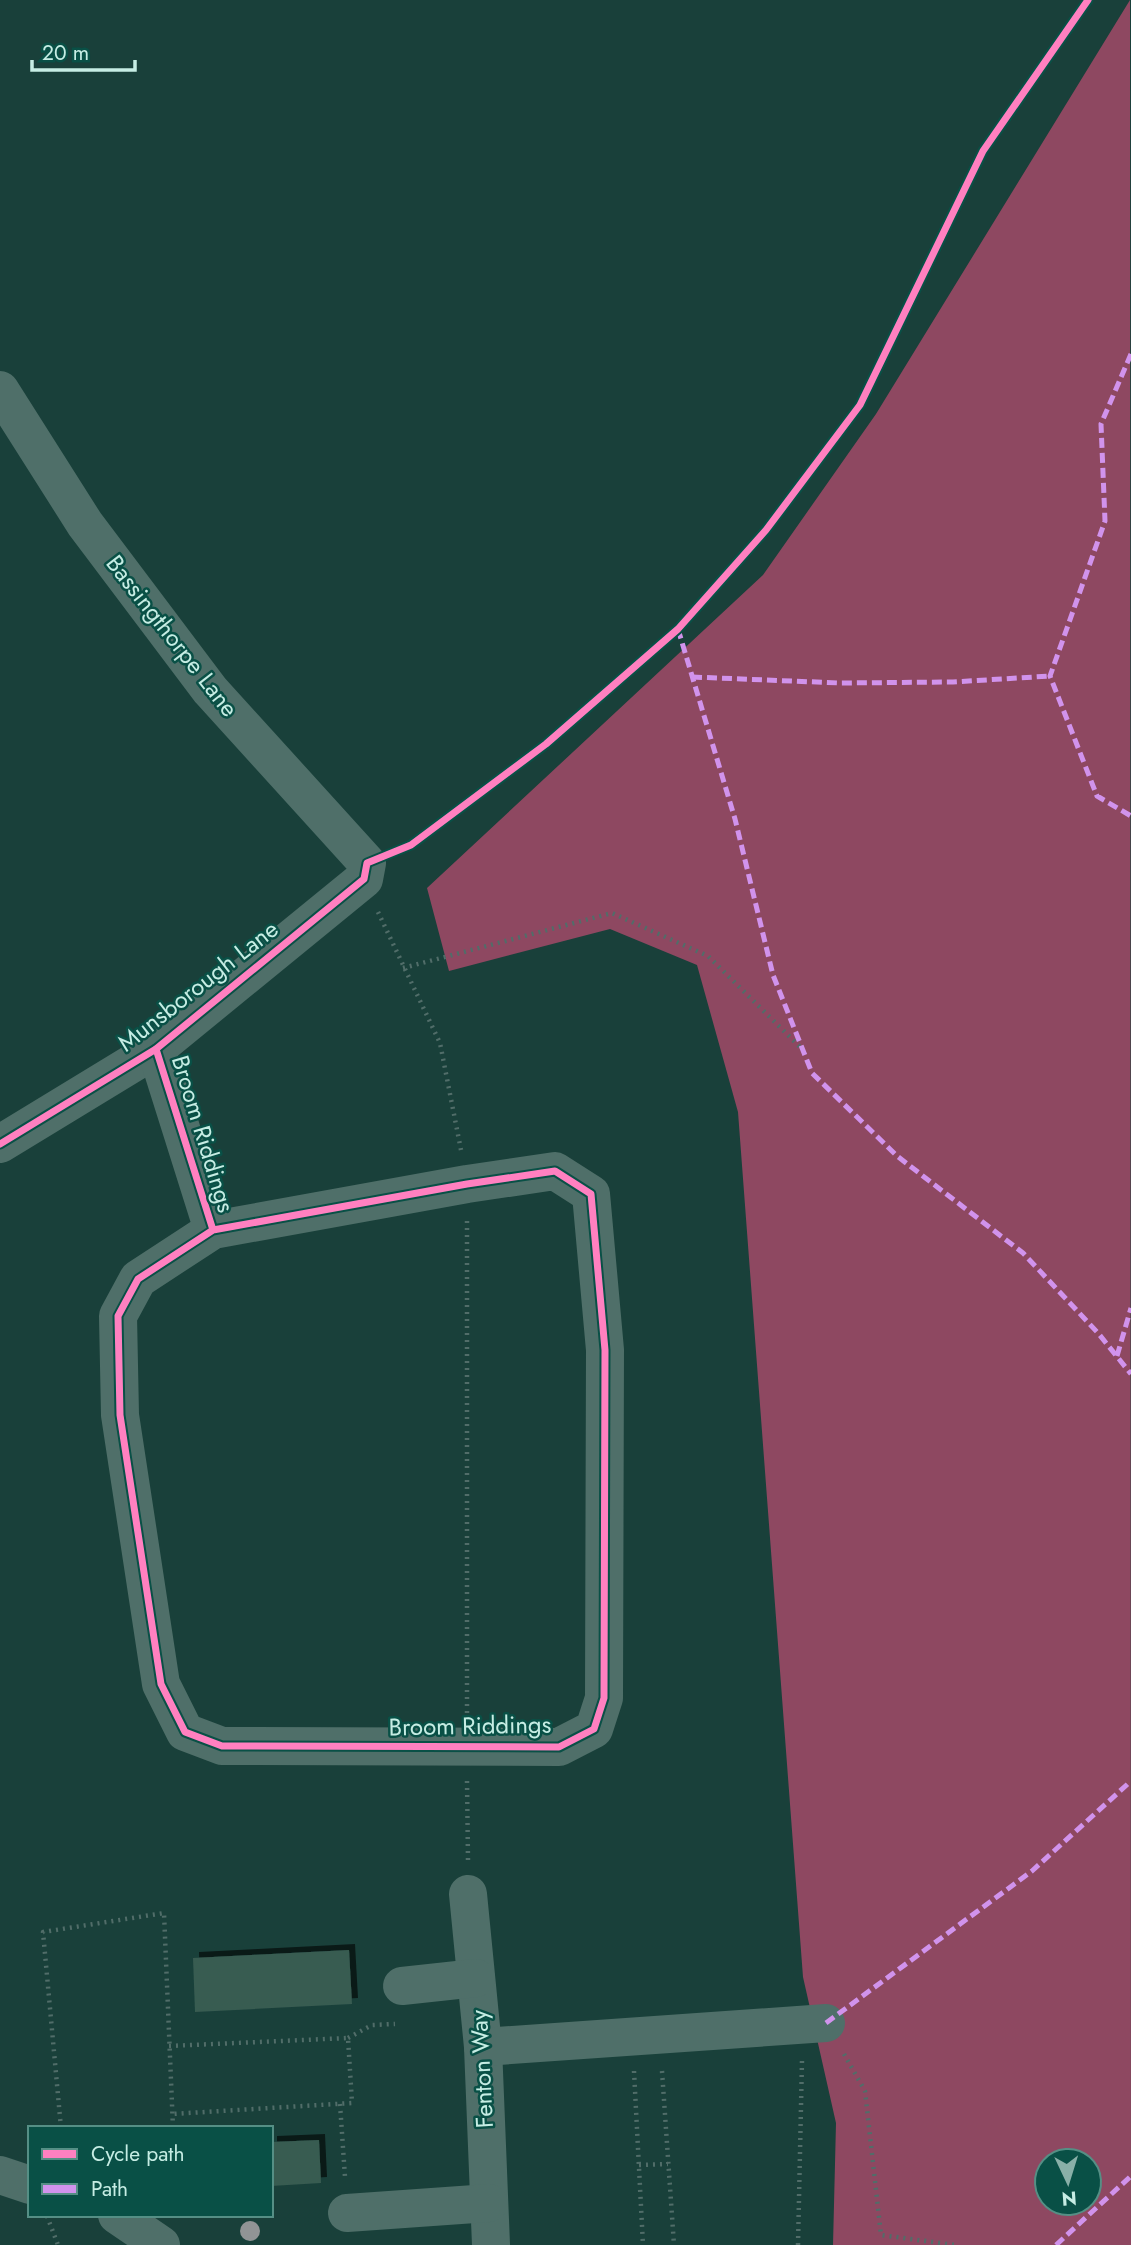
<svg xmlns="http://www.w3.org/2000/svg" width="1131" height="2245" font-family="Jost,sans-serif">
  <defs>
    <filter id="shadow"><feDropShadow dx="6" dy="-6" stdDeviation="0" flood-color="#0009"/></filter>
  </defs>
  <rect width="100%" height="100%" fill="#19403a"/>
  <path fill="#8e4861" fill-rule="evenodd" d="M1130 0 1131 2245H833L836 2123 803 1977 738 1112 697 965 610 929 449 971 427 888 763 575 876 414ZM1047 2161H1089V2203H1047Z"/>
  <g fill="#385b51" filter="url(#shadow)">
    <path d="M349 1950 352 2004 195 2012 193 1958Z"/>
    <path d="M319 2140 321 2183 271 2186V2142Z"/>
  </g>
  <g fill="none" stroke-linecap="round" stroke-linejoin="round">
    <g stroke="#516d69" stroke-width="4.5" stroke-dasharray="2 5" stroke-linecap="butt">
      <path d="M378 912 440 1043 461 1150"/>
      <path d="M403 968 612 913 708 956 802 1049"/>
      <path d="M467 1713V1221"/>
      <path d="M467 1781 468 1860"/>
      <path d="M348 2038 372 2025 395 2024"/>
      <path d="M169 2046 348 2038 352 2103 172 2114"/>
      <path d="M844 2054 865 2091 881 2235 955 2245"/>
      <path d="M634 2071 643 2245"/>
      <path d="M662 2071 674 2245"/>
      <path d="M340 2104 345 2177"/>
      <path d="M61 2128 43 1932 164 1913 173 2128"/>
      <path d="M639 2165 668 2164"/>
      <path d="M47 2216 58 2245"/>
      <path d="M798 2245 802 2060"/>
    </g>
    <g stroke="#4f6f69" stroke-width="38">
      <path d="M0 390 85 524 210 690 367 863 364 879 156 1049 0 1144"/>
      <path d="M156 1049 213 1230 467 1184 555 1171 591 1194 605 1350 604 1698 594 1729 559 1747 222 1746 185 1732 161 1684 120 1415 118 1316 138 1279 213 1230"/>
      <path d="M468 1894 483 2047 491 2245"/>
      <path d="M402 1986 476 1978"/>
      <path d="M483 2047 826 2023"/>
      <path d="M0 2175 30 2185"/>
      <path d="M347 2213 489 2203"/>
      <path d="M117 2215 161 2245"/>
    </g>
    <g stroke="#d193ec" stroke-width="5" stroke-dasharray="10 5" stroke-linecap="butt">
      <path d="M1131 354 1101 424 1105 521 1050 676 1097 796 1131 816"/>
      <path d="M678 629 735 819 773 975 812 1073 897 1156 1023 1253 1098 1333 1131 1374"/>
      <path d="M692 677 840 683 953 682 1050 676"/>
      <path d="M1117 1356 1131 1308"/>
      <path d="M826 2023 1032 1871 1131 1781"/>
      <path d="M1056 2245 1131 2176"/>
    </g>
    <g stroke="#095046" stroke-width="11">
      <g id="cycleway">
        <path d="M156 1049 213 1230 467 1184 555 1171 591 1194 605 1350 604 1698 594 1729 559 1747 222 1746 185 1732 161 1684 120 1415 118 1316 138 1279 213 1230"/>
        <path d="M0 1144 156 1049 364 879 367 863 411 845 546 744 678 629 766 530 860 405 983 151 1088 0"/>
      </g>
    </g>
    <use href="#cycleway" stroke="#ff80c0" stroke-width="7"/>
  </g>
  <circle fill="#919495" cx="250" cy="2231" r="10"/>
  <g text-anchor="middle" stroke-width="5" stroke-linejoin="round" paint-order="stroke">
    <g font-size="24" fill="#c6ede4" stroke="#095046">
      <text transform="translate(172 636) rotate(52)" y="8">Bassingthorpe Lane</text>
      <text transform="translate(198 986) rotate(-38)" y="8">Munsborough Lane</text>
      <text transform="translate(203 1134) rotate(73)" y="8">Broom Riddings</text>
      <text transform="translate(470 1726) rotate(-1)" y="8">Broom Riddings</text>
      <text transform="translate(482 2069) rotate(-93)" y="8">Fenton Way</text>
    </g>
  </g>
  <rect x="28" y="2126" width="245" height="91" fill="#095046" stroke="#558f85" stroke-width="2"/>
  <rect x="42" y="2149" width="35" height="10" fill="#ff80c0" stroke="#558f85" stroke-width="2"/>
  <text x="91" y="2161" font-size="21" fill="#c6ede4">Cycle path</text>
  <rect x="42" y="2184" width="35" height="10" fill="#d193ec" stroke="#558f85" stroke-width="2"/>
  <text x="91" y="2196" font-size="21" fill="#c6ede4">Path</text>
  <g transform="translate(1068 2182) rotate(176)"><circle r="33" fill="#095046" stroke="#558f85" stroke-width="2"/>
  <path d="M0-5L12 26L0 18L-12 26Z" fill="#89b0a8"/>
  <text y="-10" font-size="19" font-weight="bold" text-anchor="middle" fill="#c6ede4">N</text>
  </g>
  <path d="M32 60v10h103v-10" fill="none" stroke="#c6ede4" stroke-width="3.5"/>
  <text x="42" y="60" font-size="21" fill="#c6ede4" stroke="#095046" stroke-width="5" paint-order="stroke">20 m</text>
</svg>
